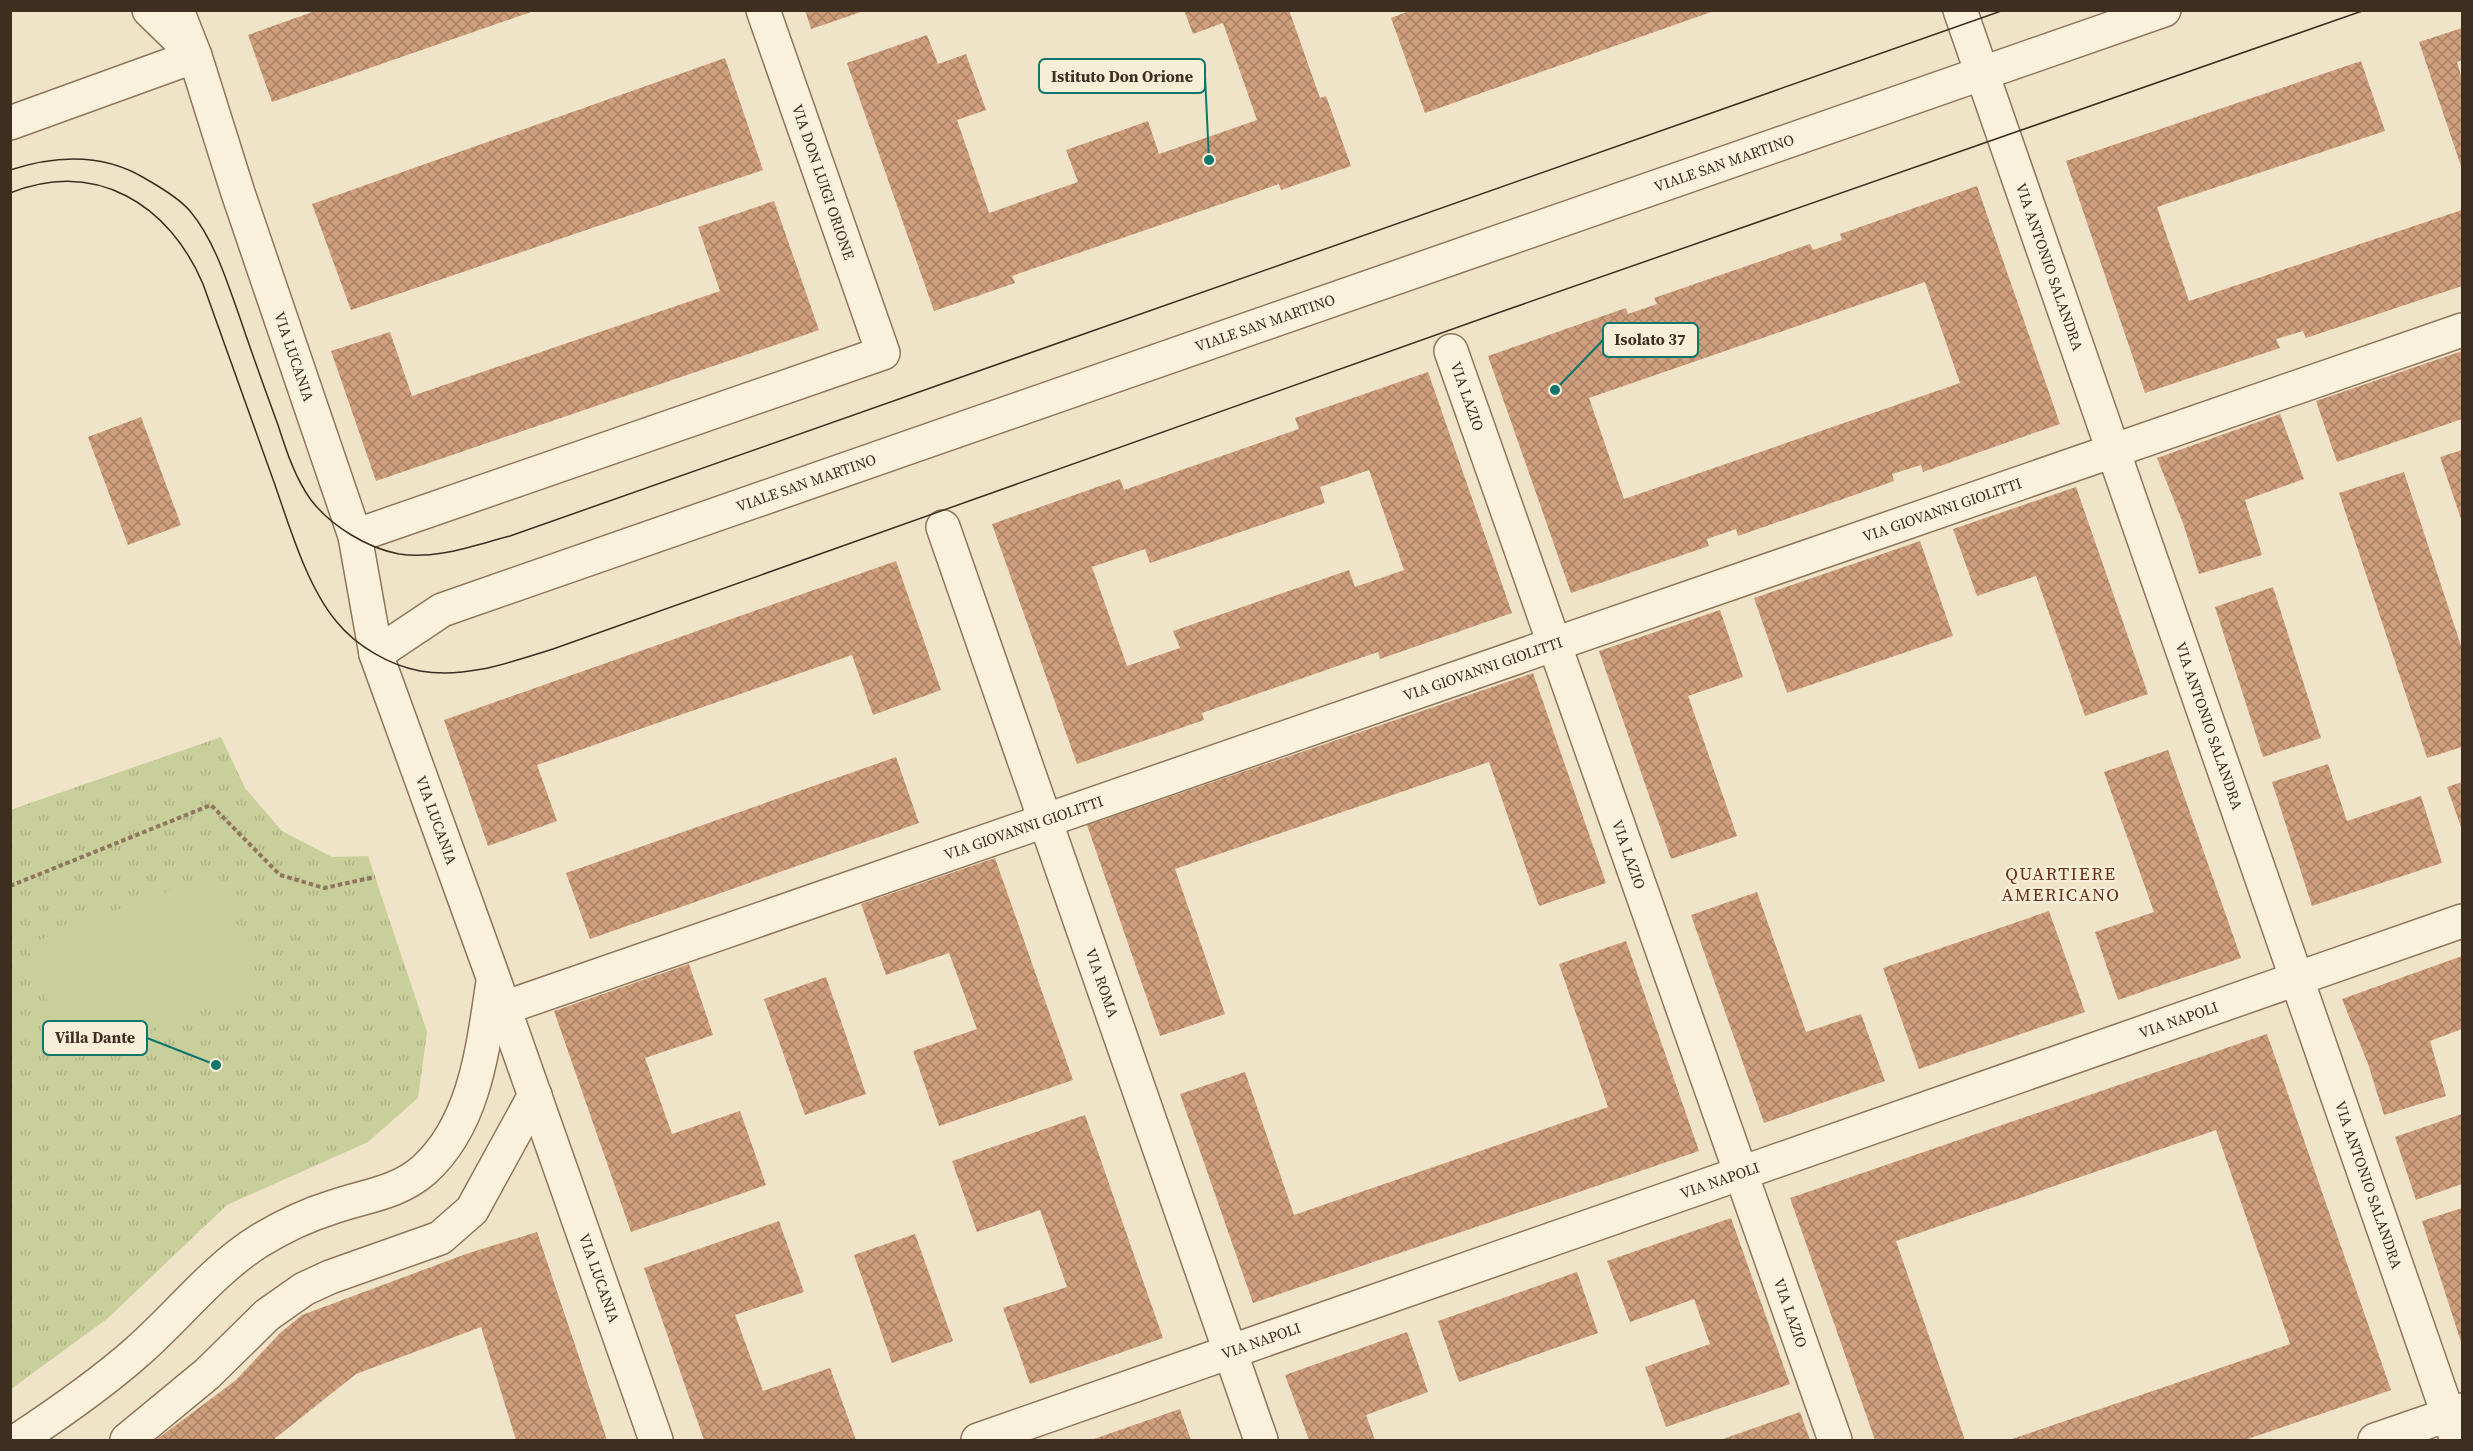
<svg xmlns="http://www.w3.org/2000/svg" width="2473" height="1451" font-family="'Source Serif 4',serif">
  <defs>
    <pattern id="park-tufts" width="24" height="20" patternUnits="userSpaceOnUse" patternTransform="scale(1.5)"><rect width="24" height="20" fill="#c9cf9b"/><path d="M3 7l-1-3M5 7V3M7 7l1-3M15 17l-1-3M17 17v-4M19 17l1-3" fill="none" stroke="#aeb285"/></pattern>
    <pattern id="building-cross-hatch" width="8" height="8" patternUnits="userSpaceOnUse" patternTransform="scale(1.5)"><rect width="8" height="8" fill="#cf9f7d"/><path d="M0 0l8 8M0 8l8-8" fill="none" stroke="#a98266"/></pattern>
  </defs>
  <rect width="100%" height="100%" fill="#f0e4c8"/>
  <path fill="url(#park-tufts)" d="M221 737 245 788 282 831 332 857 368 856 427 1032 418 1098 368 1142 227 1205 107 1319 11 1389 10 810Z"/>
  <path fill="#c9cf9b" d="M217 872 262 987 71 1060 26 945Z"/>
  <g fill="url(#building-cross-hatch)" fill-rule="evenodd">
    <path d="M318 10H534V11L272 102 248 35Z"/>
    <path d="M805 10H864V11L811 29Z"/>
    <path d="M1184 10H1289L1320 98 1326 96 1351 166 1281 190 1279 184 1012 276 1015 283 934 311 847 63 927 35 938 64 966 54 986 110 957 120 989 213 1078 182 1066 150 1148 121 1159 154 1257 120 1223 23 1193 34Z"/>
    <path d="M1412 10H1714V11L1425 113 1391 18Z"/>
    <path d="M2462 28V60L2457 62 2462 79V169L2419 42Z"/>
    <path d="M725 58 763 170 351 310 312 204Z"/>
    <path d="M2361 61 2385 131 2157 207 2189 301 2462 210V286L2306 338 2303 331 2276 339 2280 348 2145 393 2066 161Z"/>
    <path d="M1977 186 2060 424 1923 472 1921 465 1892 474 1894 481 1738 536 1736 529 1707 539 1709 546 1571 593 1488 356 1626 308 1628 314 1657 304 1654 298 1810 244 1813 250 1842 240 1840 234ZM1925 282 1960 383 1624 499 1589 398Z"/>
    <path d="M774 201 819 330 376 481 331 351 390 332 412 396 720 291 698 227Z"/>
    <path d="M2462 351V419L2337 462 2316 401Z"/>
    <path d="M1428 372 1512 613 1380 659 1378 652 1202 713 1204 720 1077 764 992 524 1120 479 1124 490 1299 429 1295 418ZM1369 470 1404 570 1355 587 1349 570 1173 631 1180 648 1127 666 1092 567 1145 549 1150 563 1325 503 1320 487Z"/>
    <path d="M2280 414 2304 479 2245 500 2262 555 2199 574 2183 523 2157 458Z"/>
    <path d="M141 417 181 525 128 545 88 437Z"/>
    <path d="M2462 450V522L2440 457Z"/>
    <path d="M2404 472 2462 649V747L2427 758 2339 493Z"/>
    <path d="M2076 487 2148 694 2085 716 2036 576 1977 596 1953 529Z"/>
    <path d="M1920 541 1953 636 1787 693 1754 598Z"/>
    <path d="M896 561 941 690 873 715 852 655 537 765 557 821 488 846 444 720Z"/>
    <path d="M2273 587 2321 738 2263 757 2215 607Z"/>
    <path d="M1720 610 1743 677 1688 696 1737 836 1671 859 1599 651Z"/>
    <path d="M1533 673 1606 883 1539 906 1489 762 1175 869 1225 1014 1160 1036 1087 825Z"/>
    <path d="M2168 750 2241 958 2118 1000 2095 932 2154 912 2104 772Z"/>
    <path d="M896 757 919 823 590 939 566 873Z"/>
    <path d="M2328 764 2347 821 2421 796 2442 863 2312 906 2272 782Z"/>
    <path d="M2462 782V830L2447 787Z"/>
    <path d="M995 858 1073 1080 939 1126 913 1051 977 1029 949 953 886 975 861 904Z"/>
    <path d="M1757 892 1806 1032 1861 1014 1885 1081 1764 1123 1691 915Z"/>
    <path d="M2049 911 2085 1012 1919 1069 1883 968Z"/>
    <path d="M1626 941 1699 1151 1253 1303 1180 1094 1245 1072 1294 1215 1608 1107 1559 964Z"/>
    <path d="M2462 956V1029L2430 1041 2446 1096 2384 1115 2368 1064 2342 999Z"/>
    <path d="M689 964 713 1035 645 1058 672 1134 740 1111 766 1185 631 1232 554 1011Z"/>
    <path d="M826 977 866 1094 805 1115 764 999Z"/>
    <path d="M2267 1034 2391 1390 2245 1440H2009L2290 1344 2216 1130 1896 1241 1965 1440H1875L1790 1198Z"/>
    <path d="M2462 1114V1184L2416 1200 2395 1137Z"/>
    <path d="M1085 1115 1163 1338 1030 1384 1003 1308 1067 1287 1040 1210 977 1232 952 1161Z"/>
    <path d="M2462 1208V1345L2422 1221Z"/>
    <path d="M1731 1218 1790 1384 1666 1427 1645 1367 1710 1344 1694 1299 1630 1322 1607 1261Z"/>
    <path d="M779 1221 804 1292 735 1315 763 1391 830 1368 856 1440H704L644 1268Z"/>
    <path d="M537 1232 607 1440H516L481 1327 356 1374 273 1440H156L236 1380 280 1333 302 1315 466 1254Z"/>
    <path d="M915 1234 953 1341 892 1363 854 1255Z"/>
    <path d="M1577 1272 1598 1333 1459 1382 1438 1321Z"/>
    <path d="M1407 1332 1428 1392 1366 1415 1375 1440H1309L1285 1375Z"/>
    <path d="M1180 1409 1191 1440H1091Z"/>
    <path d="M1800 1412 1810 1440H1720Z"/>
  </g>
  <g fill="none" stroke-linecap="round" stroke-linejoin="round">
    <g stroke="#8d765c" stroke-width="36">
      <g id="minor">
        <path d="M149 10 188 48"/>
        <path id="s1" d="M177 10 195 56 238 193 355 536 376 654 493 977 656 1440"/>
        <path id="s2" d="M1960 10 2457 1440"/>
        <path d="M10 123 195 56"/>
        <path id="s3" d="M1451 351 1835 1440"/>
        <path id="s4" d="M943 527 1261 1440"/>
        <path d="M355 536 883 353 763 10"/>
        <path id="s5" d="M376 654 442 610 2164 10"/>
        <path id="s6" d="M504 1008 2462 330"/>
        <path d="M18 1440C59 1413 101 1384 138 1351 179 1315 213 1270 259 1241 282 1227 307 1215 333 1207 365 1196 398 1193 424 1170 476 1123 483 1046 493 982"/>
        <path d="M127 1440 207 1374 267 1315 304 1289 330 1277 440 1238 472 1210 535 1095"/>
        <path id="s7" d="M978 1440 2462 921"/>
        <path d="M2375 1440 2462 1410"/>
      </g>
    </g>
    <path stroke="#8d765c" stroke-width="4" stroke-dasharray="4.5 3" stroke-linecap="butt" d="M10 886 211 805 280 875 324 888 375 877"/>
    <use href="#minor" stroke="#faf1dc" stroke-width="33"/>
    <g stroke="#3d2e20" stroke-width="1.5">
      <path d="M10 170C56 155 104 153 146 179 160 187 179 198 190 211 215 241 227 282 240 318 252 354 265 389 278 425 286 450 295 478 311 500 331 526 367 548 399 554 436 560 475 545 510 536L2004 10"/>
      <path d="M10 193C96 159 169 204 203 284 227 351 251 418 275 485 290 528 307 586 336 621 356 646 389 665 420 671 466 679 511 662 553 649L1492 315 2365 10"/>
    </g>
  </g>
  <g text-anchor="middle" stroke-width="4.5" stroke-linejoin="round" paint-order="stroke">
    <g font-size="15" fill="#3d2e20" stroke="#f7eed8">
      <text dy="5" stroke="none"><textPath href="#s5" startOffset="1437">VIALE SAN MARTINO</textPath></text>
      <text transform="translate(823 182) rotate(71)" y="5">VIA DON LUIGI ORIONE</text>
      <text dy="5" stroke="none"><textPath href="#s2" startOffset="272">VIA ANTONIO SALANDRA</textPath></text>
      <text dy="5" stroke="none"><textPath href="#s5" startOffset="951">VIALE SAN MARTINO</textPath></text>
      <text dy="5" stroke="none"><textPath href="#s1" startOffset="366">VIA LUCANIA</textPath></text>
      <text dy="5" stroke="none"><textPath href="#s3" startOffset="48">VIA LAZIO</textPath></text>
      <text dy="5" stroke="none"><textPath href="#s5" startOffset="465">VIALE SAN MARTINO</textPath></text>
      <text dy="5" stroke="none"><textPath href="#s6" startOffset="1522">VIA GIOVANNI GIOLITTI</textPath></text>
      <text dy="5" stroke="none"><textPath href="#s6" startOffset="1036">VIA GIOVANNI GIOLITTI</textPath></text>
      <text dy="5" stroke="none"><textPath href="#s2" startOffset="758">VIA ANTONIO SALANDRA</textPath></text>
      <text dy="5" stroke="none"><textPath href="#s1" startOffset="852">VIA LUCANIA</textPath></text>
      <text dy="5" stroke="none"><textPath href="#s6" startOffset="550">VIA GIOVANNI GIOLITTI</textPath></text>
      <text dy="5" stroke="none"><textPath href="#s3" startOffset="534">VIA LAZIO</textPath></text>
      <text dy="5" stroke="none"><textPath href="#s4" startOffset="483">VIA ROMA</textPath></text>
      <text dy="5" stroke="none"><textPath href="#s7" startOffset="1272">VIA NAPOLI</textPath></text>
      <text dy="5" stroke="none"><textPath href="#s7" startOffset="786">VIA NAPOLI</textPath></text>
      <text dy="5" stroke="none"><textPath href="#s2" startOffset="1244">VIA ANTONIO SALANDRA</textPath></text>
      <text dy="5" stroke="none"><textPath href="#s1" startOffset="1338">VIA LUCANIA</textPath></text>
      <text dy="5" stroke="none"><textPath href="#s3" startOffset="1020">VIA LAZIO</textPath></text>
      <text dy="5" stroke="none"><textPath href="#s7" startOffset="300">VIA NAPOLI</textPath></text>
    </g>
    <g font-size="18" letter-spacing="1.5" fill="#6b2e1e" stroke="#f7eed8">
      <text x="2061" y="880">QUARTIERE<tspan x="2061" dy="21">AMERICANO</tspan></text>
    </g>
  </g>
  <path fill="none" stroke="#0f766e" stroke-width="2" d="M1209 160L1205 76M1555 390L1603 340M216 1065L147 1038"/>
  <g fill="#0f766e" stroke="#f7eed8" stroke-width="2">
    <circle cx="1209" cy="160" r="6"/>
    <circle cx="1555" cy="390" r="6"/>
    <circle cx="216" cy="1065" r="6"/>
  </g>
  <g fill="#f7eed8" stroke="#0f766e" stroke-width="2">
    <rect x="1039" y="59" width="166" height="34" rx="6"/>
    <rect x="1603" y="323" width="95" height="34" rx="6"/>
    <rect x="43" y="1021" width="104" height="34" rx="6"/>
  </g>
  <g font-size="16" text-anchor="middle" font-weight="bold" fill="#3d2e20">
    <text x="1122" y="82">Istituto Don Orione</text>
    <text x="1650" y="345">Isolato 37</text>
    <text x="95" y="1043">Villa Dante</text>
  </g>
  <rect width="2473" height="1451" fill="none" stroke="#3d2e20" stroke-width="24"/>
</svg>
